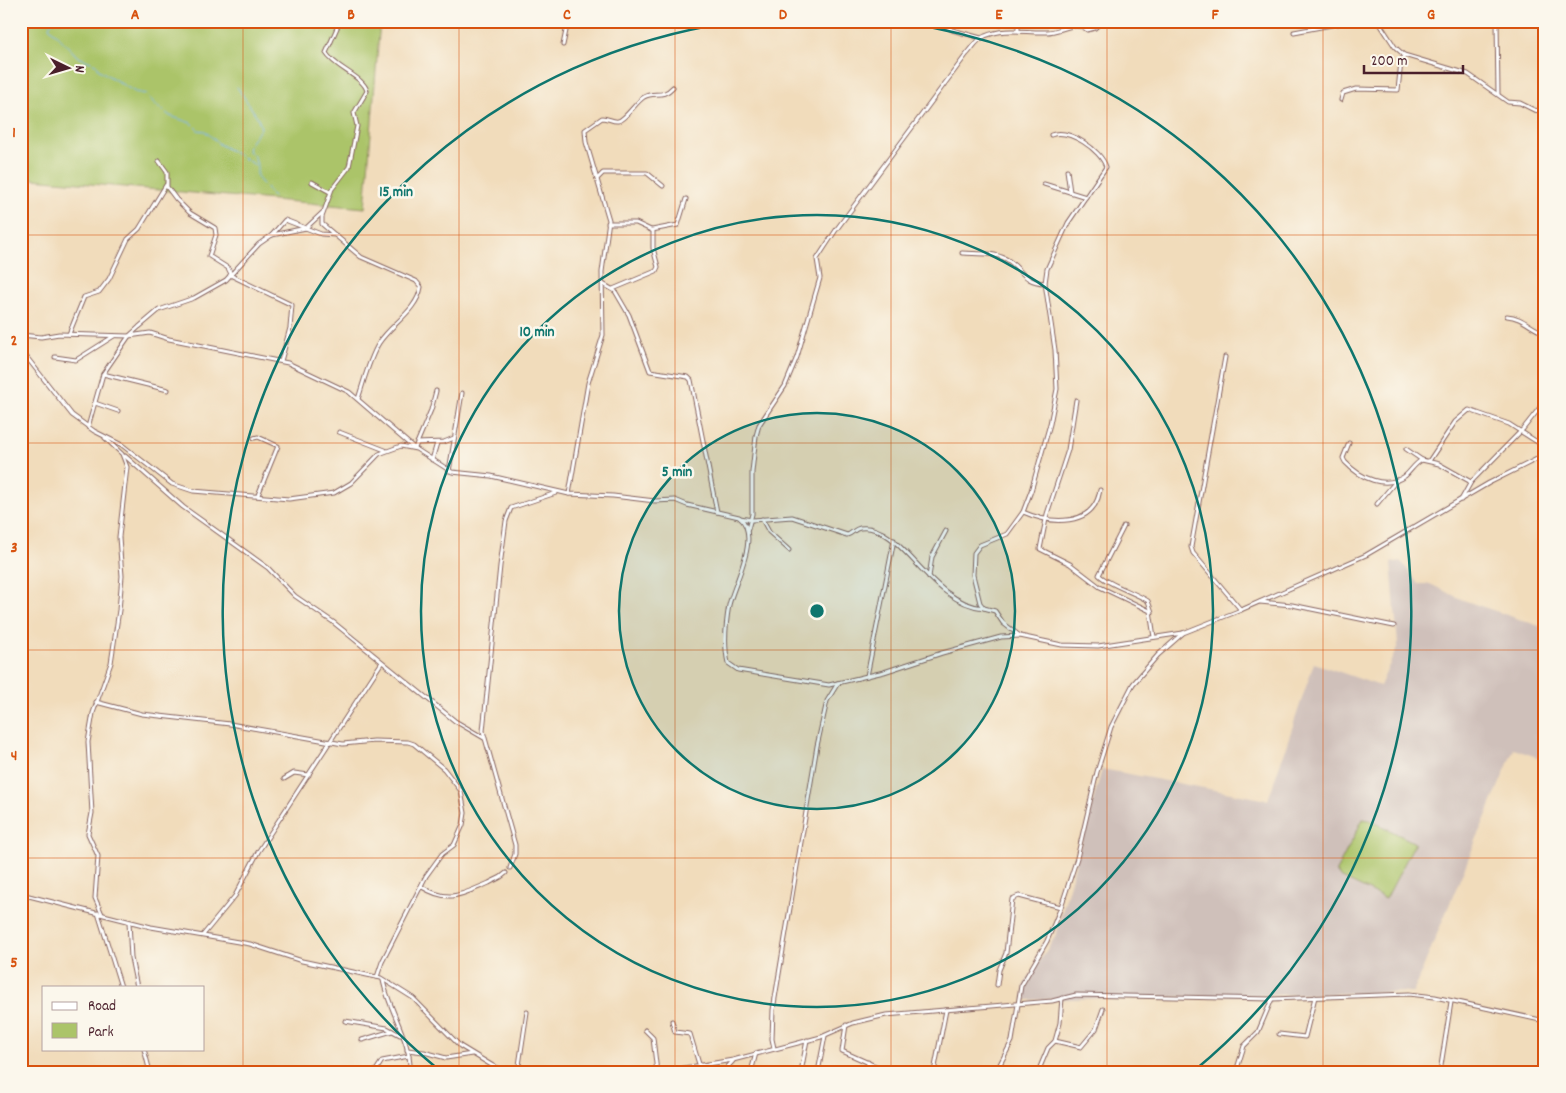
<svg xmlns="http://www.w3.org/2000/svg" width="1566" height="1093" font-family="Dekko,sans-serif">
  <rect width="100%" height="100%" fill="#fbf7ec"/>
  <filter id="ink" filterUnits="userSpaceOnUse"><feTurbulence type="fractalNoise" baseFrequency=".02" numOctaves="2"/><feDisplacementMap in="SourceGraphic" scale="10" xChannelSelector="R" yChannelSelector="G"/><feConvolveMatrix kernelMatrix="1 2 1 2 8 2 1 2 1" color-interpolation-filters="sRGB"/></filter>
  <filter id="wash" filterUnits="userSpaceOnUse"><feTurbulence type="fractalNoise" baseFrequency=".0096" numOctaves="4" result="noise"/><feDisplacementMap in="SourceGraphic" scale="20" xChannelSelector="R" yChannelSelector="G"/><feGaussianBlur stdDeviation="1.12" result="paint"/><feColorMatrix in="noise" values="0 0 0 0 0 0 0 0 0 0 0 0 0 0 0 0 0 1.4 0 .05"/><feComposite in="paint" operator="in"/></filter>
  <g filter="url(#wash)">
    <rect width="100%" height="100%" fill="#f1dcbb"/>
    <path fill="#cfc0ba" d="M1401 561 1418 584H1430L1463 600 1545 628V658L1540 670 1545 672V760L1514 749 1413 992 1023 1000 1024 985 1055 937 1102 769 1268 800 1314 663 1380 686 1398 645 1391 563Z"/>
    <g fill="#abc469" stroke="#7a724a">
      <path d="M21 21H380L365 208 21 178Z"/>
      <path d="M1363 819 1370 820 1415 843 1386 899 1340 877 1336 871Z"/>
    </g>
    <g fill="none" stroke-linecap="round" stroke-linejoin="round">
      <g stroke="#7cb7ed" stroke-width="1">
        <path d="M52 21 49 27 78 57 96 64 99 70 135 92 146 94 155 104 170 116 191 123 198 130 205 131 219 144 257 166V177L273 197"/>
        <path d="M237 87 258 118 261 128 249 145 248 151 254 156 257 165"/>
      </g>
    </g>
  </g>
  <g filter="url(#ink)">
    <g fill="none" stroke-linecap="round" stroke-linejoin="round">
      <g stroke="#84615d" stroke-width="5">
        <g id="street">
          <path d="M340 21 326 53C335 68 364 77 367 91L354 113 357 126 349 167 332 189 322 217V224L361 257 416 281 421 287C417 311 391 324 379 343 369 359 364 381 358 399"/>
          <path d="M1018 21V30"/>
          <path d="M1117 21 1119 24 1124 21"/>
          <path d="M1378 21 1395 47 1404 55 1468 74 1508 102 1520 103 1534 110 1545 112"/>
          <path d="M1497 21 1498 94"/>
          <path d="M941 23 952 30 981 38"/>
          <path d="M1294 32 1353 21"/>
          <path d="M563 45 568 21"/>
          <path d="M1341 100 1343 93 1356 89 1398 90 1401 62 1404 55"/>
          <path d="M1051 135C1069 128 1101 150 1106 167L1068 223 1047 269 1045 283 1055 350 1057 389 1050 424 1031 491 1023 512 1007 534 980 545 974 553 973 575 980 603 984 608 995 611 1003 623 1020 636 1062 645 1098 646 1183 633 1241 610 1366 555 1489 483 1545 455"/>
          <path d="M159 161 167 172V187L176 199 190 213 215 228 216 235 209 256 228 268 231 274"/>
          <path d="M1067 170 1070 192"/>
          <path d="M597 179 603 173H647L663 186"/>
          <path d="M312 182 330 192"/>
          <path d="M1044 184 1086 197"/>
          <path d="M608 223H636L653 231V248L658 267 656 271 613 289"/>
          <path d="M652 230 678 225 686 199"/>
          <path d="M272 235 285 220 321 234 335 235"/>
          <path d="M962 253C976 254 993 252 1006 259 1023 269 1022 282 1045 283"/>
          <path d="M230 275 292 305 290 328 281 361"/>
          <path d="M603 284 615 291 629 315 650 371 688 377 691 380 717 512"/>
          <path d="M1507 316C1523 317 1531 329 1545 333"/>
          <path d="M69 334 84 297 99 292 109 279 128 239 139 229 166 185"/>
          <path d="M21 335 41 337 59 334 129 336 150 333 169 339 288 363 349 392 414 448"/>
          <path d="M21 350 72 415 94 431 122 445 172 484 193 491 289 499 334 493 351 483 379 454 401 446 416 449 452 472 491 476 569 494 613 496 655 501 675 500 687 505 739 517C762 535 734 583 729 605 726 622 724 646 728 663L738 670 829 685 884 672 942 653 1001 637 1020 636"/>
          <path d="M55 357 76 360 114 336"/>
          <path d="M1225 357 1191 547 1193 553 1241 610"/>
          <path d="M103 374 168 390"/>
          <path d="M1076 400 1068 450 1047 514 1040 549 1070 564 1100 587 1150 611 1154 637"/>
          <path d="M95 403 118 411"/>
          <path d="M88 427 103 374 129 336 139 327 159 310 194 298 226 280 259 244 272 235 306 228 323 212"/>
          <path d="M339 432 385 450"/>
          <path d="M254 438 258 437 278 446 258 495"/>
          <path d="M417 443 444 442 454 438"/>
          <path d="M1349 443 1343 458 1345 462C1360 478 1385 490 1405 476 1411 471 1415 463 1422 460L1439 464 1471 482"/>
          <path d="M415 448 431 410 436 391"/>
          <path d="M1406 449 1422 460"/>
          <path d="M125 456 183 507 268 568 295 596 333 622 455 721 484 738"/>
          <path d="M432 460 437 443"/>
          <path d="M1429 461 1455 422 1469 410 1509 424 1545 447"/>
          <path d="M449 471 462 393"/>
          <path d="M569 494 588 383 603 335 602 272 609 220 586 142 585 130 602 118C608 118 613 122 618 121 625 120 636 102 644 97 655 91 662 99 673 87"/>
          <path d="M1461 500 1471 482 1523 429 1545 401"/>
          <path d="M1377 504 1397 480"/>
          <path d="M1023 512C1050 524 1094 528 1100 490"/>
          <path d="M740 518 752 520 792 517 847 535C852 534 854 529 860 528 902 522 928 603 984 608"/>
          <path d="M762 519 769 532 789 550"/>
          <path d="M1124 526 1099 575C1109 585 1134 592 1148 601L1152 612"/>
          <path d="M748 529 752 514V472L756 436 759 425 785 386 797 357 820 278 817 259 836 230 966 55C972 49 977 39 985 36 1005 27 1026 33 1047 32 1060 32 1076 20 1087 30L1095 28 1102 21"/>
          <path d="M929 577 932 557 946 531"/>
          <path d="M1260 602 1292 605 1394 626"/>
          <path d="M867 676 894 540"/>
          <path d="M96 702 142 714 230 724 343 744 374 741 408 742 414 744 444 769 461 791 465 813 463 825 454 845 442 854 426 876 382 962 377 977"/>
          <path d="M284 779 294 773 309 775"/>
          <path d="M510 868 515 854V845L483 731 500 566 506 521 511 508 556 493"/>
          <path d="M422 887C450 904 462 894 489 883 496 879 500 879 506 873"/>
          <path d="M21 894 151 927 250 944 302 961 381 978 413 998 460 1046 493 1066 509 1072"/>
          <path d="M98 913 121 987"/>
          <path d="M102 914 95 898 98 856 88 834 92 813 88 742 93 713 111 663 119 610 122 576 119 537 127 467 122 454 105 438"/>
          <path d="M129 922 131 958 137 987"/>
          <path d="M203 935 235 896 258 852 382 662"/>
          <path d="M383 980C388 1008 412 1043 410 1072"/>
          <path d="M997 985 999 970 1006 953 1012 899 1019 896 1061 907"/>
          <path d="M345 1021 387 1028 400 1035"/>
          <path d="M672 1021 675 1032 690 1034 699 1064"/>
          <path d="M846 1025 842 1051 889 1072"/>
          <path d="M645 1030 653 1038 657 1072"/>
          <path d="M1279 1034 1305 1037 1315 997"/>
          <path d="M362 1040 392 1031"/>
          <path d="M1055 1041 1081 1047 1096 1029 1103 1009"/>
          <path d="M774 1048 772 1039 773 1010 817 746 827 701 838 683"/>
          <path d="M144 1049 150 1072"/>
          <path d="M407 1050 424 1052 446 1058 472 1054"/>
          <path d="M375 1072 382 1061 409 1056"/>
          <path d="M518 1072 527 1012"/>
          <path d="M544 1072H549"/>
          <path d="M659 1072 733 1060 821 1037 853 1023 886 1015 1052 1001 1076 995 1272 999 1409 994 1435 997 1545 1021"/>
          <path d="M723 1072 733 1061"/>
          <path d="M751 1072 756 1053"/>
          <path d="M801 1072 807 1040"/>
          <path d="M818 1072 825 1036"/>
          <path d="M868 1072V1062"/>
          <path d="M934 1072 946 1010"/>
          <path d="M996 1072 1012 1041 1021 986 1047 941 1061 907 1077 858 1097 772 1111 727 1133 684 1158 655 1183 633"/>
          <path d="M1038 1072 1048 1048 1055 1041 1060 1023 1062 998"/>
          <path d="M1236 1072 1244 1046 1258 1032 1272 999"/>
          <path d="M1440 1072 1451 1002"/>
        </g>
      </g>
      <use href="#street" stroke="#fff" stroke-width="3"/>
    </g>
  </g>
  <path fill="none" stroke="#d8530f" stroke-width="1" stroke-opacity="0.55" d="M243 21V1072M459 21V1072M675 21V1072M891 21V1072M1107 21V1072M1323 21V1072M21 235H1545M21 443H1545M21 650H1545M21 858H1545"/>
  <circle cx="817" cy="611" r="198" fill="#0f766e" fill-opacity=".12"/>
  <g fill="none" stroke="#0f766e" stroke-width="2.5">
    <circle cx="817" cy="611" r="198"/>
    <circle cx="817" cy="611" r="396"/>
    <path d="M439 1070A595 595 0 0 1 734 22M900 22A595 595 0 0 1 1195 1070"/>
  </g>
  <circle cx="817" cy="611" r="8" fill="#0f766e" stroke="#fbf7ec" stroke-width="2.5"/>
  <g font-size="15" text-anchor="middle" font-weight="bold" fill="#0f766e" stroke="#fbf7ec" stroke-width="5" stroke-linejoin="round" paint-order="stroke">
    <text x="396" y="196">15 min</text>
    <text x="537" y="336">10 min</text>
    <text x="677" y="476">5 min</text>
  </g>
  <rect width="1566" height="1093" fill="none" stroke="#fbf7ec" stroke-width="55"/>
  <rect x="42" y="986" width="162" height="65" fill="#fbf7ec" stroke="#b4a19f"/>
  <rect x="52" y="1002" width="25" height="8" fill="#ffffff" stroke="#b4a19f"/>
  <text x="88" y="1010" font-size="15" fill="#4a1f2b">Road</text>
  <rect x="52" y="1023" width="25" height="15" fill="#abc469" stroke="#b4a19f"/>
  <text x="88" y="1036" font-size="15" fill="#4a1f2b">Park</text>
  <g transform="translate(68 68) rotate(95)" stroke="#fbf7ec" stroke-width="4" paint-order="stroke">
  <path d="M0-4L9 19L0 12L-9 19Z" fill="#4a1f2b"/>
  <text y="-8" font-size="14" font-weight="bold" text-anchor="middle" fill="#4a1f2b">N</text>
  </g>
  <path d="M1364 65v8h99v-8" fill="none" stroke="#4a1f2b" stroke-width="2.5"/>
  <text x="1371" y="65" font-size="15" fill="#4a1f2b" stroke="#fbf7ec" stroke-width="4" paint-order="stroke">200 m</text>
  <rect x="28" y="28" width="1510" height="1038" fill="none" stroke="#d8530f" stroke-width="2"/>
  <g font-size="16" text-anchor="middle" font-weight="bold" fill="#d8530f">
    <text x="135" y="19">A</text>
    <text x="351" y="19">B</text>
    <text x="567" y="19">C</text>
    <text x="783" y="19">D</text>
    <text x="999" y="19">E</text>
    <text x="1215" y="19">F</text>
    <text x="1431" y="19">G</text>
    <text x="14" y="137">1</text>
    <text x="14" y="345">2</text>
    <text x="14" y="552">3</text>
    <text x="14" y="760">4</text>
    <text x="14" y="967">5</text>
  </g>
</svg>
